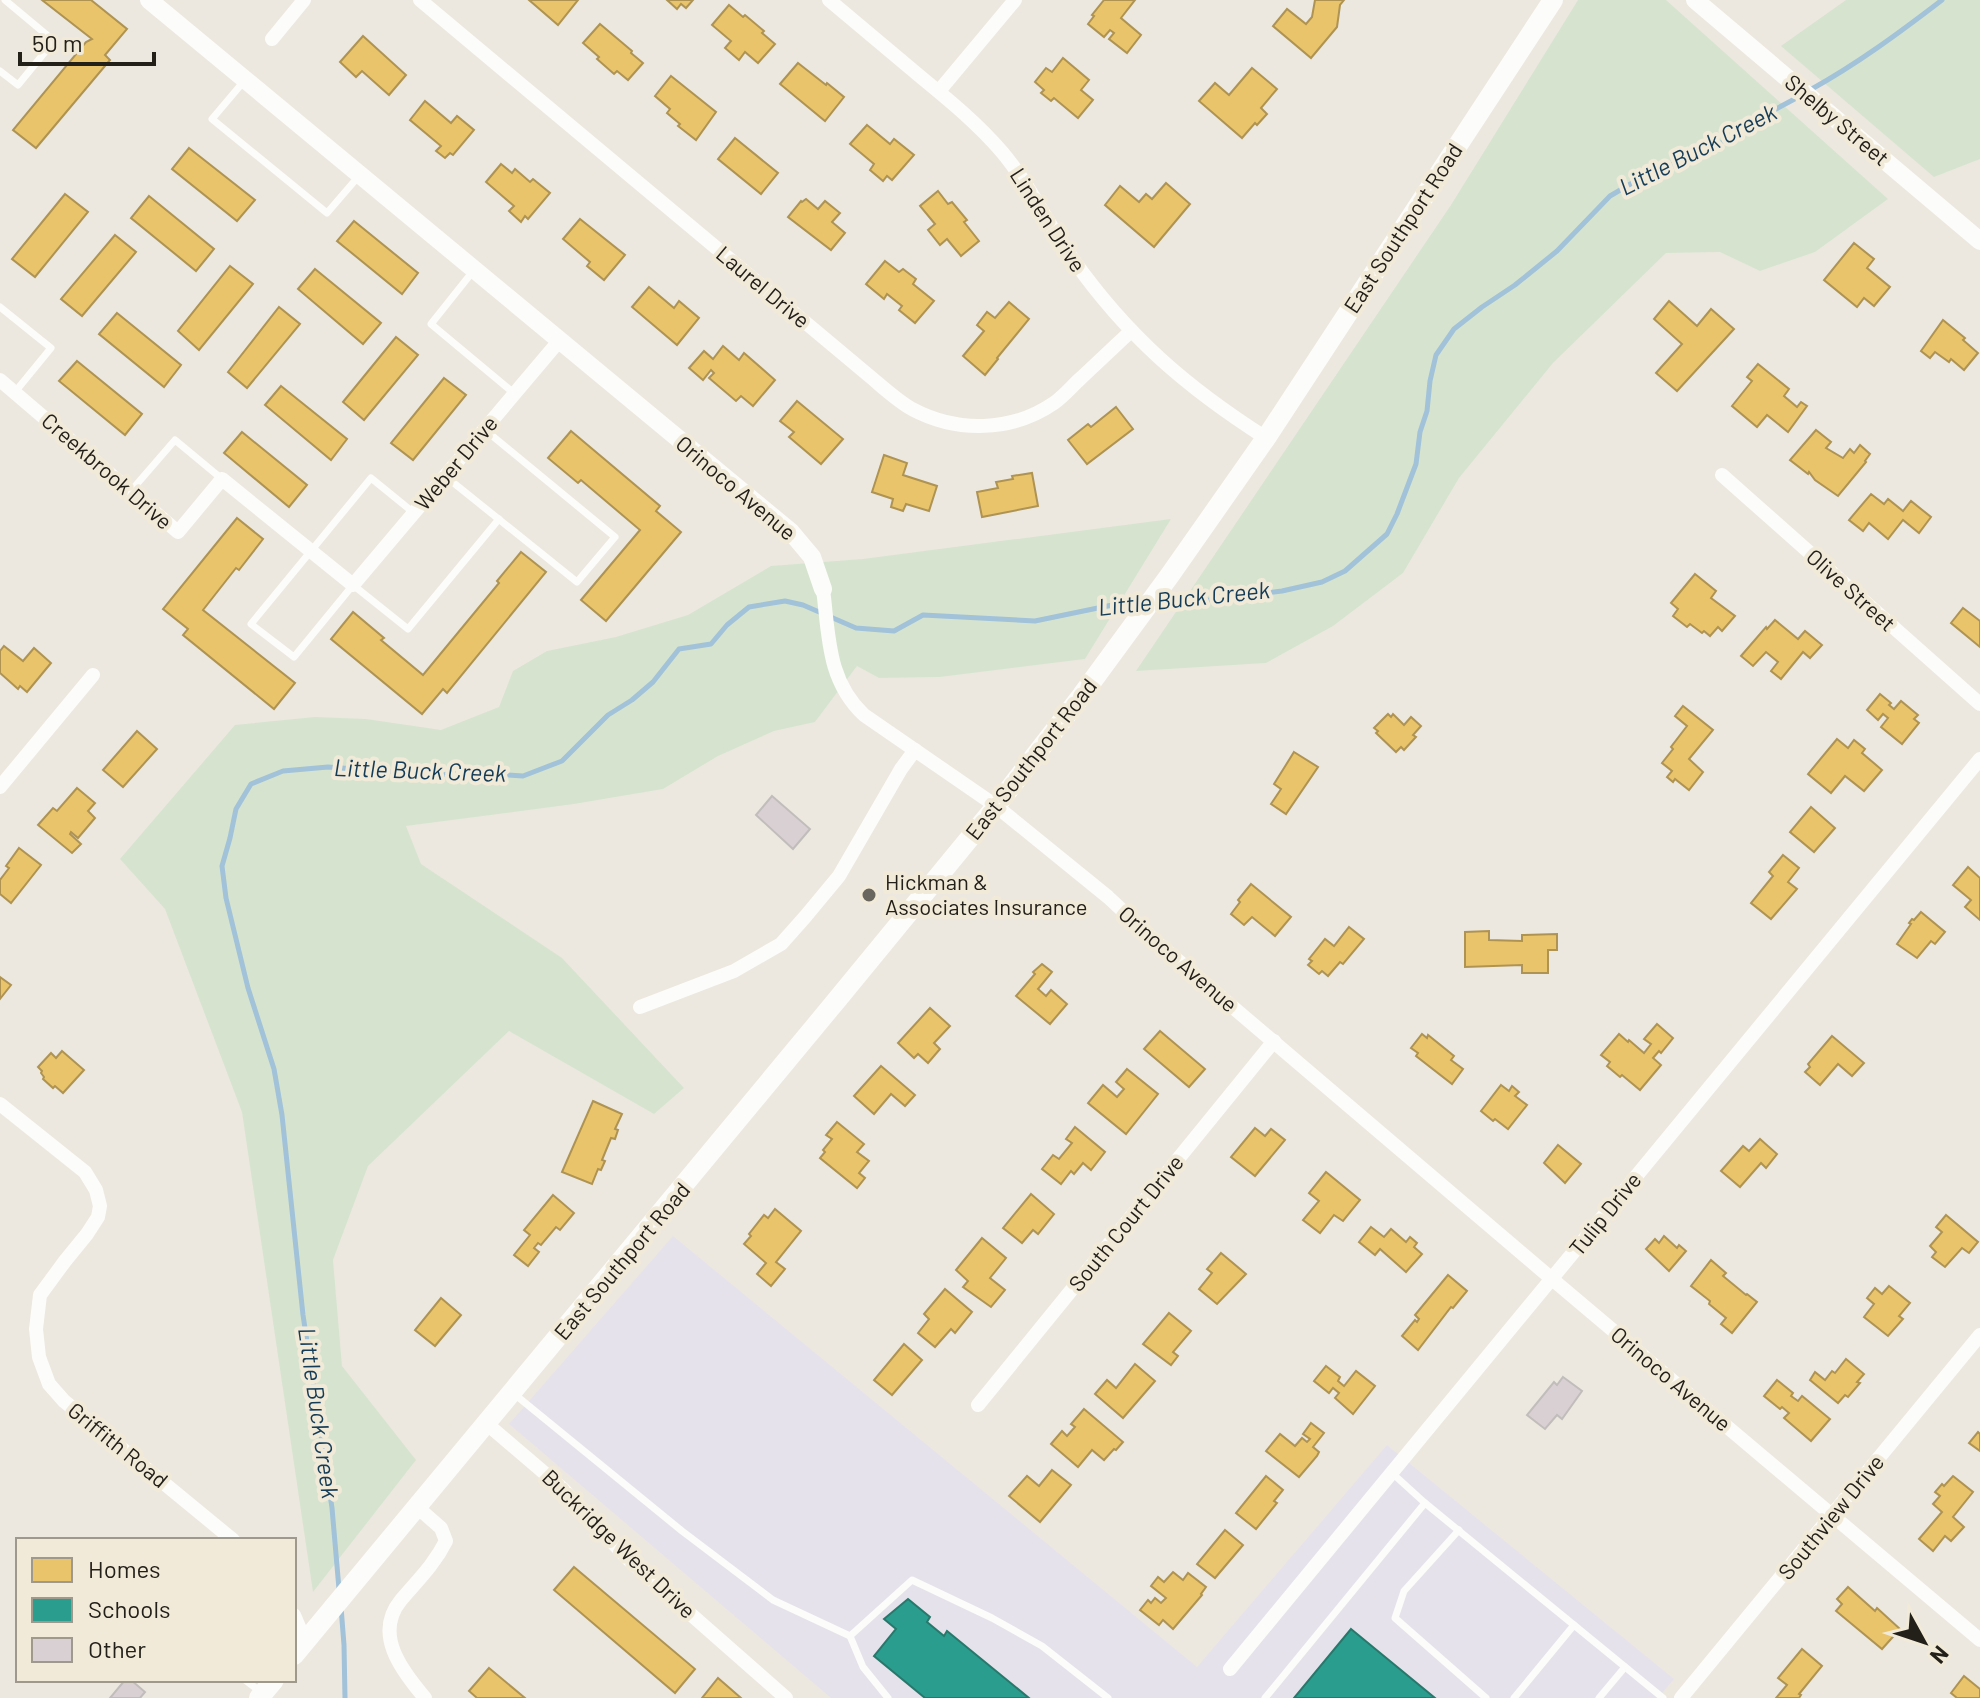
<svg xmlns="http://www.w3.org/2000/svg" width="1980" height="1698" font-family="Barlow,sans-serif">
  <rect width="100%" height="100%" fill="#ece8df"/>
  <path fill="#e6e2eb" d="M673 1236 1197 1667 1387 1445 1674 1679 1658 1698H831L509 1424Z"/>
  <g fill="#d6e4cf">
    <path d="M1578 0H1666L1888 199 1815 252 1760 271 1720 252 1666 253 1553 363 1459 478 1403 573 1333 626 1266 663 1136 671 1451 205Z"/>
    <path d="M1846 0H1980V159L1934 177 1781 46Z"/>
    <path d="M1171 519 1085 659 940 677 879 678 857 666 815 722 774 731 718 756 663 789 574 804 406 826 421 864 562 958 684 1088 654 1114 509 1031 368 1166 333 1260 342 1366 416 1460 313 1592 242 1112 165 909 120 859 235 725 315 717 366 719 441 730 499 707 513 671 547 651 616 637 688 615 771 566 863 559Z"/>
  </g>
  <g fill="#e9c46a" stroke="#ae9352" stroke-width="2">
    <path d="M42 0H91L127 29 105 55 110 60 36 148 13 130 86 42 92 39Z"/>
    <path d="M529 0H578L558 25Z"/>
    <path d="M667 0H693L686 8 681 4 677 9Z"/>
    <path d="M1104 0H1135L1121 18 1141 35 1127 53 1109 39 1114 33 1110 30 1104 37 1088 24 1094 16 1092 15Z"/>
    <path d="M1315 0H1344L1340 5 1337 27 1311 58 1273 26 1287 9 1306 24 1312 17Z"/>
    <path d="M729 5 743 17 745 15 764 31 762 33 775 44 758 63 745 52 739 60 725 48 731 41 712 25Z"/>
    <path d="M600 24 632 51 631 53 643 63 628 80 617 71 614 74 597 59 599 57 583 43Z"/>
    <path d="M363 36 406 75 389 95 362 71 356 77 340 62Z"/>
    <path d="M1063 58 1089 80 1081 90 1093 100 1078 118 1054 98 1051 101 1041 93 1044 90 1035 82 1046 68 1052 72Z"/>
    <path d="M798 63 826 85 827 83 844 97 825 121 780 84Z"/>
    <path d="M1252 68 1277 89 1261 108 1267 114 1257 125 1255 123 1242 138 1199 101 1215 83 1229 95Z"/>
    <path d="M671 76 716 112 696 140 678 126 680 124 667 113 670 109 655 96Z"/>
    <path d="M425 101 451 123 457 116 474 130 453 155 450 153 445 158 436 151 441 146 410 120Z"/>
    <path d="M867 125 890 144 894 139 914 155 892 180 887 176 883 181 870 170 874 164 850 144Z"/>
    <path d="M735 138 778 173 761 194 718 159Z"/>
    <path d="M189 148 255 200 237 221 172 169Z"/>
    <path d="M501 164 512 173 515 169 530 182 533 179 550 193 528 219 525 216 521 222 509 211 514 206 486 182Z"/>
    <path d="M1166 183 1190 204 1154 247 1105 205 1120 186 1139 202 1146 194 1152 199Z"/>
    <path d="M938 191 948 204 952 202 967 220 964 222 979 241 961 256 947 239 940 245 928 230 935 224 920 206Z"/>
    <path d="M65 194 88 212 35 277 12 259Z"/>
    <path d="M149 196 214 249 196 271 131 218Z"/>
    <path d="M806 199 818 209 825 201 840 213 832 222 845 233 831 250 788 217 801 201 802 202Z"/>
    <path d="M580 219 625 255 604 280 587 266 590 262 563 239Z"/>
    <path d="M354 221 418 273 402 294 337 241Z"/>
    <path d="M115 235 136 252 82 316 61 299Z"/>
    <path d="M1854 243 1874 259 1867 268 1890 287 1874 306 1864 298 1857 307 1824 280Z"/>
    <path d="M885 261 899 272 903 269 916 279 913 284 934 301 915 323 899 310 902 306 887 294 884 299 866 284Z"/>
    <path d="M230 266 253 284 199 350 178 331Z"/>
    <path d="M315 269 381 323 363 344 298 289Z"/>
    <path d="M649 287 674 308 679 301 699 318 677 345 632 307Z"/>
    <path d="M1669 301 1697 326 1711 309 1734 329 1677 391 1656 373 1682 344 1654 319Z"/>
    <path d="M1009 302 1029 319 997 358 998 359 985 375 963 356 984 331 977 325 987 312 995 318Z"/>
    <path d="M279 307 300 324 247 388 228 372Z"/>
    <path d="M117 313 181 365 164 387 99 334Z"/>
    <path d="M1943 320 1965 338 1963 340 1978 353 1964 370 1951 359 1949 362 1935 352 1930 358 1921 351Z"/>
    <path d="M396 337 418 355 364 420 343 402Z"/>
    <path d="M723 346 739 360 744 353 775 380 753 406 741 396 736 401 709 378 714 373 711 370 703 380 689 368 704 351 713 359Z"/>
    <path d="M77 361 142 414 125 435 59 381Z"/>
    <path d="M1758 364 1789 389 1784 396 1797 407 1801 402 1807 406 1788 432 1767 415 1757 427 1732 406 1752 381 1747 377Z"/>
    <path d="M444 378 466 395 413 460 391 443Z"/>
    <path d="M281 386 347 439 331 460 265 405Z"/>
    <path d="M797 401 843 439 821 464 789 437 794 432 780 421Z"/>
    <path d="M1116 407 1133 429 1087 464 1068 440 1088 424 1091 427Z"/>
    <path d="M1816 430 1831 442 1826 448 1843 458 1850 449 1854 453 1860 445 1870 454 1865 461 1866 462 1838 496 1815 480 1809 472 1808 474 1790 460Z"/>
    <path d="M571 431 660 506 656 511 681 532 606 621 581 600 640 530 581 480 578 483 548 458Z"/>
    <path d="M242 432 307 485 289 507 224 453Z"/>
    <path d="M884 455 907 463 903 475 937 486 929 511 906 504 903 511 891 507 893 499 872 492Z"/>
    <path d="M1032 473 1038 506 982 517 977 492 998 488 996 482 1013 479 1012 476Z"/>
    <path d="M1871 494 1884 504 1888 499 1903 511 1911 501 1931 517 1919 533 1903 520 1888 539 1869 523 1863 531 1849 520Z"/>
    <path d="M237 518 263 539 239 570 236 568 203 610 295 683 274 709 183 635 188 629 163 609Z"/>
    <path d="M521 552 546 572 447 693 443 689 422 714 331 639 353 612 384 638 381 640 423 675 499 583 497 581Z"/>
    <path d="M1695 574 1716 591 1711 598 1735 616 1722 631 1718 627 1710 636 1704 631 1702 633 1690 624 1687 627 1673 616 1678 609 1671 603Z"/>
    <path d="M1963 608 1980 621V647L1951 623Z"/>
    <path d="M1775 620 1798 639 1805 631 1822 645 1810 658 1803 652 1781 679 1771 671 1778 662 1766 652 1753 666 1741 656 1766 627 1767 629Z"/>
    <path d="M4 646 23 661 34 648 51 663 27 692 20 686 18 689 0 673V651Z"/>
    <path d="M1880 694 1891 703 1889 705 1894 709 1901 701 1918 715 1914 719 1919 723 1902 744 1881 727 1888 718 1883 714 1878 720 1867 710Z"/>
    <path d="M1683 706 1713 730 1689 759 1703 772 1689 790 1675 779 1673 782 1667 777 1672 771 1662 763 1673 749 1671 747 1687 726 1675 716Z"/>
    <path d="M1388 714 1391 717 1393 714 1404 725 1411 717 1421 726 1413 735 1416 737 1404 750 1401 747 1396 752 1376 733 1378 731 1374 728Z"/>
    <path d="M137 731 157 749 123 787 103 770Z"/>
    <path d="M1837 739 1848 748 1854 740 1865 749 1862 753 1882 770 1864 791 1845 776 1831 793 1808 774Z"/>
    <path d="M1294 752 1318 767 1286 814 1271 804 1281 789 1274 784Z"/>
    <path d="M77 788 95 803 88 811 95 818 78 838 71 832 70 834 81 844 72 853 38 825 53 808 57 811Z"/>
    <path d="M1811 807 1835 828 1814 852 1790 832Z"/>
    <path d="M19 848 41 865 11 903 0 894V880L9 868 6 866Z"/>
    <path d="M1783 855 1799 868 1788 882 1797 889 1771 919 1751 903 1773 876 1769 872Z"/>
    <path d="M1968 867 1980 878V920L1965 907 1971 900 1953 885Z"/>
    <path d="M1251 884 1291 917 1275 936 1252 917 1244 925 1231 914 1240 902 1238 900Z"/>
    <path d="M1921 912 1945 932 1935 944 1931 941 1917 958 1897 944 1911 924 1909 923 1912 919 1914 920Z"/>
    <path d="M1349 927 1364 939 1343 964 1340 962 1328 976 1322 971 1319 974 1308 965 1312 961 1309 959 1325 939 1334 946Z"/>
    <path d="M1489 931V940L1522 941V935L1557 934V950H1548V973H1522V965L1465 967V932Z"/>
    <path d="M1042 964 1052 972 1038 989 1046 996 1051 990 1067 1004 1050 1024 1016 996 1035 974 1033 972Z"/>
    <path d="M0 977 11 985 0 999Z"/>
    <path d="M930 1008 950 1026 934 1043 940 1049 928 1063 918 1054 914 1058 898 1043Z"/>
    <path d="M1657 1024 1673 1038 1661 1053 1659 1051 1653 1058 1661 1065 1640 1090 1622 1075 1620 1077 1607 1066 1610 1062 1601 1055 1619 1034 1628 1042 1629 1040 1644 1053 1651 1044 1644 1039Z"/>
    <path d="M1160 1031 1205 1069 1189 1087 1144 1049Z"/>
    <path d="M1422 1034 1427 1038 1428 1035 1454 1056 1451 1060 1463 1069 1452 1084 1416 1056 1418 1053 1411 1048Z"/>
    <path d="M1832 1036 1864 1063 1852 1076 1838 1064 1820 1085 1805 1072 1810 1067 1808 1064Z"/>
    <path d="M62 1051 84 1070 63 1093 55 1086 53 1088 43 1079 44 1077 41 1073 42 1071 38 1067 51 1053 56 1058Z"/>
    <path d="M881 1066 915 1095 905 1106 891 1094 874 1114 854 1096Z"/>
    <path d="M1127 1069 1158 1094 1126 1134 1088 1103 1103 1085 1117 1097 1124 1089 1116 1082Z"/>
    <path d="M1501 1085 1509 1091 1512 1086 1519 1092 1515 1096 1527 1105 1508 1129 1495 1119 1493 1121 1481 1111Z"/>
    <path d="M593 1101 622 1114 615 1129 618 1130 615 1139 611 1138 602 1160 605 1161 601 1170 598 1169 592 1184 562 1172Z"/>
    <path d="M837 1122 864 1144 857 1152 869 1161 859 1173 865 1178 857 1188 820 1158 825 1152 823 1150 832 1139 826 1135Z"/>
    <path d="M1075 1127 1105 1152 1091 1170 1083 1163 1074 1174 1071 1171 1061 1184 1042 1169 1053 1155 1059 1159 1072 1143 1066 1139Z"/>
    <path d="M1255 1128 1265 1136 1271 1129 1285 1140 1255 1176 1231 1157Z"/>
    <path d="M1760 1139 1777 1154 1766 1168 1761 1163 1740 1187 1721 1171 1743 1146 1749 1151Z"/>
    <path d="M1558 1145 1581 1164 1565 1183 1544 1163Z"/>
    <path d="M1326 1172 1360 1200 1343 1221 1334 1215 1320 1233 1303 1220 1319 1201 1309 1193Z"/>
    <path d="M1031 1194 1054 1214 1038 1234 1033 1230 1022 1243 1003 1228Z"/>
    <path d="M553 1195 574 1213 560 1230 556 1227 541 1245 538 1243 534 1248 539 1252 528 1266 514 1255 530 1235 524 1230Z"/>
    <path d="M775 1209 801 1231 776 1262 785 1269 771 1286 757 1274 766 1263 744 1244 751 1236 749 1234 764 1215 768 1218Z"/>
    <path d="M1946 1215 1978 1242 1969 1253 1962 1248 1945 1267 1932 1257 1936 1252 1930 1246 1942 1232 1936 1227Z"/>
    <path d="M1371 1227 1384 1237 1391 1229 1406 1242 1410 1237 1417 1243 1414 1247 1422 1254 1406 1272 1380 1249 1375 1255 1359 1242Z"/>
    <path d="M1664 1236 1677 1248 1679 1245 1686 1251 1669 1271 1646 1249 1655 1239 1659 1243Z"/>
    <path d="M982 1238 1006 1258 990 1278 1005 1290 991 1307 963 1287 968 1281 956 1270Z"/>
    <path d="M1221 1253 1246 1274 1217 1304 1199 1289 1212 1273 1207 1269Z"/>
    <path d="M1711 1260 1726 1273 1723 1276 1746 1295 1747 1294 1757 1302 1732 1333 1721 1324 1726 1318 1709 1304 1710 1301 1691 1286Z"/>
    <path d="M1448 1275 1467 1291 1453 1308 1451 1307 1418 1350 1402 1336 1415 1320 1417 1322 1419 1319 1415 1315Z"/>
    <path d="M1889 1286 1910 1303 1899 1316 1903 1319 1888 1336 1864 1317 1874 1304 1867 1298 1875 1288 1882 1294Z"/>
    <path d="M945 1289 972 1312 955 1333 951 1329 935 1347 918 1333 929 1319 924 1314Z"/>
    <path d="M441 1298 461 1315 435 1346 415 1330Z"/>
    <path d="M1169 1313 1191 1331 1173 1352 1178 1356 1171 1365 1143 1344Z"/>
    <path d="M904 1344 922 1360 892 1395 874 1380Z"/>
    <path d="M1846 1359 1864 1374 1857 1382 1860 1383 1848 1397 1845 1395 1838 1403 1810 1380 1815 1372 1825 1380 1832 1371 1835 1373Z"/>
    <path d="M1135 1364 1155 1381 1123 1418 1095 1394 1107 1380 1116 1388Z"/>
    <path d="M1326 1366 1340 1377 1338 1381 1344 1386 1356 1371 1375 1386 1353 1414 1335 1398 1339 1393 1333 1388 1329 1393 1314 1381Z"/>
    <path d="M1777 1380 1793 1393 1791 1396 1798 1401 1802 1396 1830 1419 1811 1441 1784 1418 1789 1413 1782 1407 1780 1409 1764 1396Z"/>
    <path d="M1084 1409 1123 1442 1116 1450 1114 1449 1104 1460 1092 1450 1078 1467 1051 1444 1062 1431 1067 1436 1075 1427 1071 1424Z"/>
    <path d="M1311 1423 1324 1433 1313 1447 1319 1452 1317 1456 1299 1477 1266 1451 1280 1434 1295 1446 1302 1438 1307 1442 1310 1439 1303 1434Z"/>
    <path d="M1978 1432 1980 1434V1451L1969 1443Z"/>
    <path d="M1052 1470 1071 1485 1040 1522 1009 1496 1027 1476 1039 1486Z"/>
    <path d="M1266 1476 1283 1490 1274 1501 1277 1503 1256 1529 1236 1513Z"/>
    <path d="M1953 1476 1973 1492 1953 1517 1964 1527 1951 1541 1945 1536 1933 1551 1919 1539 1942 1512 1933 1504 1940 1496 1935 1492 1942 1484 1944 1486Z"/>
    <path d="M1225 1530 1243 1545 1215 1578 1197 1564Z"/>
    <path d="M574 1567 695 1669 675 1693 554 1590Z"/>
    <path d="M1173 1572 1183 1580 1188 1573 1206 1587 1201 1594 1202 1595 1173 1629 1163 1620 1159 1625 1140 1610 1148 1600 1151 1603 1155 1598 1161 1603 1166 1598 1151 1586 1158 1577 1164 1582Z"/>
    <path d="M1848 1587 1875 1611 1877 1608 1900 1629 1882 1649 1836 1611 1842 1604 1837 1599Z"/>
    <path d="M1802 1649 1822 1666 1799 1694 1801 1695 1799 1698H1776L1787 1685 1778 1678Z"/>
    <path d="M489 1668 525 1698H477L469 1691Z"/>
    <path d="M1964 1676 1980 1689V1698H1957L1951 1693Z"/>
    <path d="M718 1678 741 1698H702Z"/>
  </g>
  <g fill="#2a9d8f" stroke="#28786c" stroke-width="2">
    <path d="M908 1599 930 1617 927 1622 944 1636 947 1631 1029 1698H925L874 1656 896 1629 884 1619Z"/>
    <path d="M1351 1629 1435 1698H1294Z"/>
  </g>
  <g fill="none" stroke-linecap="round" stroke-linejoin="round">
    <g stroke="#a1c2d9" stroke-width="5">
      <path d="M1810 90C1857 64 1899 33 1942 0"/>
      <path d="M1157 602H1194L1282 591 1322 582 1345 571 1387 534 1397 514 1416 464 1420 432 1427 411 1430 381 1436 355 1454 329 1482 307 1515 285 1557 251 1610 196 1651 172 1707 152 1763 116 1802 95"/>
      <path d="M339 1589 332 1508 303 1315 282 1115 274 1069 248 988 226 898 222 866 230 838 236 809 251 784 283 771 328 767 437 775 481 773 523 776 562 761 608 715 632 700 653 682 679 649 711 644 727 625 749 607 785 601 803 605 856 628 894 631 923 615 1035 621 1122 603H1143"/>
      <path d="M341 1607 344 1645 345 1698"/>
    </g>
  </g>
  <g fill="#d9d0d4" stroke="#c1bdbb" stroke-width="2">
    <path d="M772 796 810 829 793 849 756 815Z"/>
    <path d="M1563 1377 1582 1391 1562 1419 1557 1415 1545 1429 1527 1415 1554 1382 1557 1385Z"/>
    <path d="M125 1680H131L145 1692 140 1698H110Z"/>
  </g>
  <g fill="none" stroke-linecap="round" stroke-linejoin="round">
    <g stroke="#fcfcfa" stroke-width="7">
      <path d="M0 71 18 85 54 41 5 0"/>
      <path d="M245 80 212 119 327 213 358 177"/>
      <path d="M474 270 431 324 515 394"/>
      <path d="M0 307 51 348 15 392"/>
      <path d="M445 476 577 582 615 537 484 429"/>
      <path d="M130 492 175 440 222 479"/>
      <path d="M414 513 371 478 251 624 294 657 353 585 408 629 499 519"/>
      <path d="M513 1393 682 1531 773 1600 850 1636"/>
      <path d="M1392 1473 1425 1503"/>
      <path d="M1459 1530 1404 1591 1395 1618 1486 1698"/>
      <path d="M245 1680 261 1692"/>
      <path d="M888 1698 863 1667 850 1636 912 1580 992 1618 1042 1646 1108 1698"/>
      <path d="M1265 1698 1425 1503 1663 1698"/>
      <path d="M1514 1698 1574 1625"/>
      <path d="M1599 1698 1625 1667"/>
    </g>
    <g stroke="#fcfcfa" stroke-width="14">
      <path d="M420 0 873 379C886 390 898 401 912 409 957 433 1012 432 1054 403 1064 396 1072 386 1081 378 1098 362 1114 347 1131 331"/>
      <path d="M829 0C860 26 891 52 922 78 950 101 978 124 1002 152 1030 185 1047 223 1072 258 1127 336 1186 387 1266 438"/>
      <path d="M272 39 304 0"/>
      <path d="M939 91 1015 0"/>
      <path d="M0 380 178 532 222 479 353 585 559 341"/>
      <path d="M1722 475 1980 704"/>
      <path d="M823 589C829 636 827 680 864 715L996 806 1108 897 1154 940 1552 1279 1980 1640"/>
      <path d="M0 787 93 675"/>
      <path d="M640 1007 734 971 781 944 805 917 839 876 901 769 915 750"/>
      <path d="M0 1104 85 1172 96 1190 100 1206 98 1217 87 1234 65 1261 40 1295 36 1329 39 1357 49 1384 64 1401 233 1540"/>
      <path d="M978 1405 1274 1041"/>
      <path d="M487 1424 562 1488 628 1559 786 1698"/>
      <path d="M417 1507 441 1528 446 1541C434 1565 417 1581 401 1600 373 1634 402 1671 425 1698"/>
      <path d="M294 1615 305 1641"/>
      <path d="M1230 1669 1980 759"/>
      <path d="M1681 1698 1980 1335"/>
    </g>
    <g stroke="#fcfcfa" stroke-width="18">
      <path d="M149 0 791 532 812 557 823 589"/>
      <path d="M1695 0 1980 241"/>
    </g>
    <g stroke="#fcfcfa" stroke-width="20">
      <path d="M294 1655 836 1001 996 806 1082 695 1170 575 1266 438 1553 0"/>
      <path d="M259 1698 274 1680"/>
    </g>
  </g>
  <circle fill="#69665f" stroke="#f2ead9" stroke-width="3" cx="869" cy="895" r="8"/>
  <g text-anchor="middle" stroke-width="8" stroke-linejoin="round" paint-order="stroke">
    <g font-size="22" fill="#23201a" stroke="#f2ead9">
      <text transform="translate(1837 120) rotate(40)" y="8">Shelby Street</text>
      <text transform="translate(1048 220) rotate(57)" y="8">Linden Drive</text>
      <text transform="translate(1403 228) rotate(-57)" y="8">East Southport Road</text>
      <text transform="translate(763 287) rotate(40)" y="8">Laurel Drive</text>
      <text transform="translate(456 463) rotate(-50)" y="8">Weber Drive</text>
      <text transform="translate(107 471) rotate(41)" y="8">Creekbrook Drive</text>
      <text transform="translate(736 488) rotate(40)" y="8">Orinoco Avenue</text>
      <text transform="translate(1851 590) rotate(42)" y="8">Olive Street</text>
      <text transform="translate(1031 759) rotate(-52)" y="8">East Southport Road</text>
      <text transform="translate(1178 959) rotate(41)" y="8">Orinoco Avenue</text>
      <text transform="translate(1605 1214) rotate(-51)" y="8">Tulip Drive</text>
      <text transform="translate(1126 1223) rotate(-51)" y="8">South Court Drive</text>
      <text transform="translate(622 1261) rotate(-50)" y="8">East Southport Road</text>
      <text transform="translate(1671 1379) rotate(40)" y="8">Orinoco Avenue</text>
      <text transform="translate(118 1445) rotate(39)" y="8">Griffith Road</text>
      <text transform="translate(1831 1517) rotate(-51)" y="8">Southview Drive</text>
      <text transform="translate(619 1544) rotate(44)" y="8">Buckridge West Drive</text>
    </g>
    <g font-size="22" fill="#23201a" stroke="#f2ead9" text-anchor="start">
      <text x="885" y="890">Hickman &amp;<tspan x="885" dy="25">Associates Insurance</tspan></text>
    </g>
    <g font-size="24" font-style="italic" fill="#153c56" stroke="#f2ead9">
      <text transform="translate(1698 150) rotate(-27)" y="8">Little Buck Creek</text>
      <text transform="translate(1184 599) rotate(-6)" y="8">Little Buck Creek</text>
      <text transform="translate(420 771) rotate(2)" y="8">Little Buck Creek</text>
      <text transform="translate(318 1413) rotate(82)" y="8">Little Buck Creek</text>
    </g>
  </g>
  <rect x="16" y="1538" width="280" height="144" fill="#f2ead9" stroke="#9f998d" stroke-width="2"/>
  <rect x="32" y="1558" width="40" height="24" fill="#e9c46a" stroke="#9f998d" stroke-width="2"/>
  <text x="88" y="1578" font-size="24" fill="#23201a">Homes</text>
  <rect x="32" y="1598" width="40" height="24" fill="#2a9d8f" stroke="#9f998d" stroke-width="2"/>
  <text x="88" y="1618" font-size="24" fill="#23201a">Schools</text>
  <rect x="32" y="1638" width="40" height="24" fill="#d9d0d4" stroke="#9f998d" stroke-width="2"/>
  <text x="88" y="1658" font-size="24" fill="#23201a">Other</text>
  <g transform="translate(1924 1642) rotate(130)" stroke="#f2ead9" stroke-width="6" paint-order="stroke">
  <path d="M0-6L14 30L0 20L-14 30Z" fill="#23201a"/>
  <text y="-12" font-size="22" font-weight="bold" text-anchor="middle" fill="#23201a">N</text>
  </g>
  <path d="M20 52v12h134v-12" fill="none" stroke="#23201a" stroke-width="4"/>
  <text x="32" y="52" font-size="24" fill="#23201a" stroke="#f2ead9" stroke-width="6" paint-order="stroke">50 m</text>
</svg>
